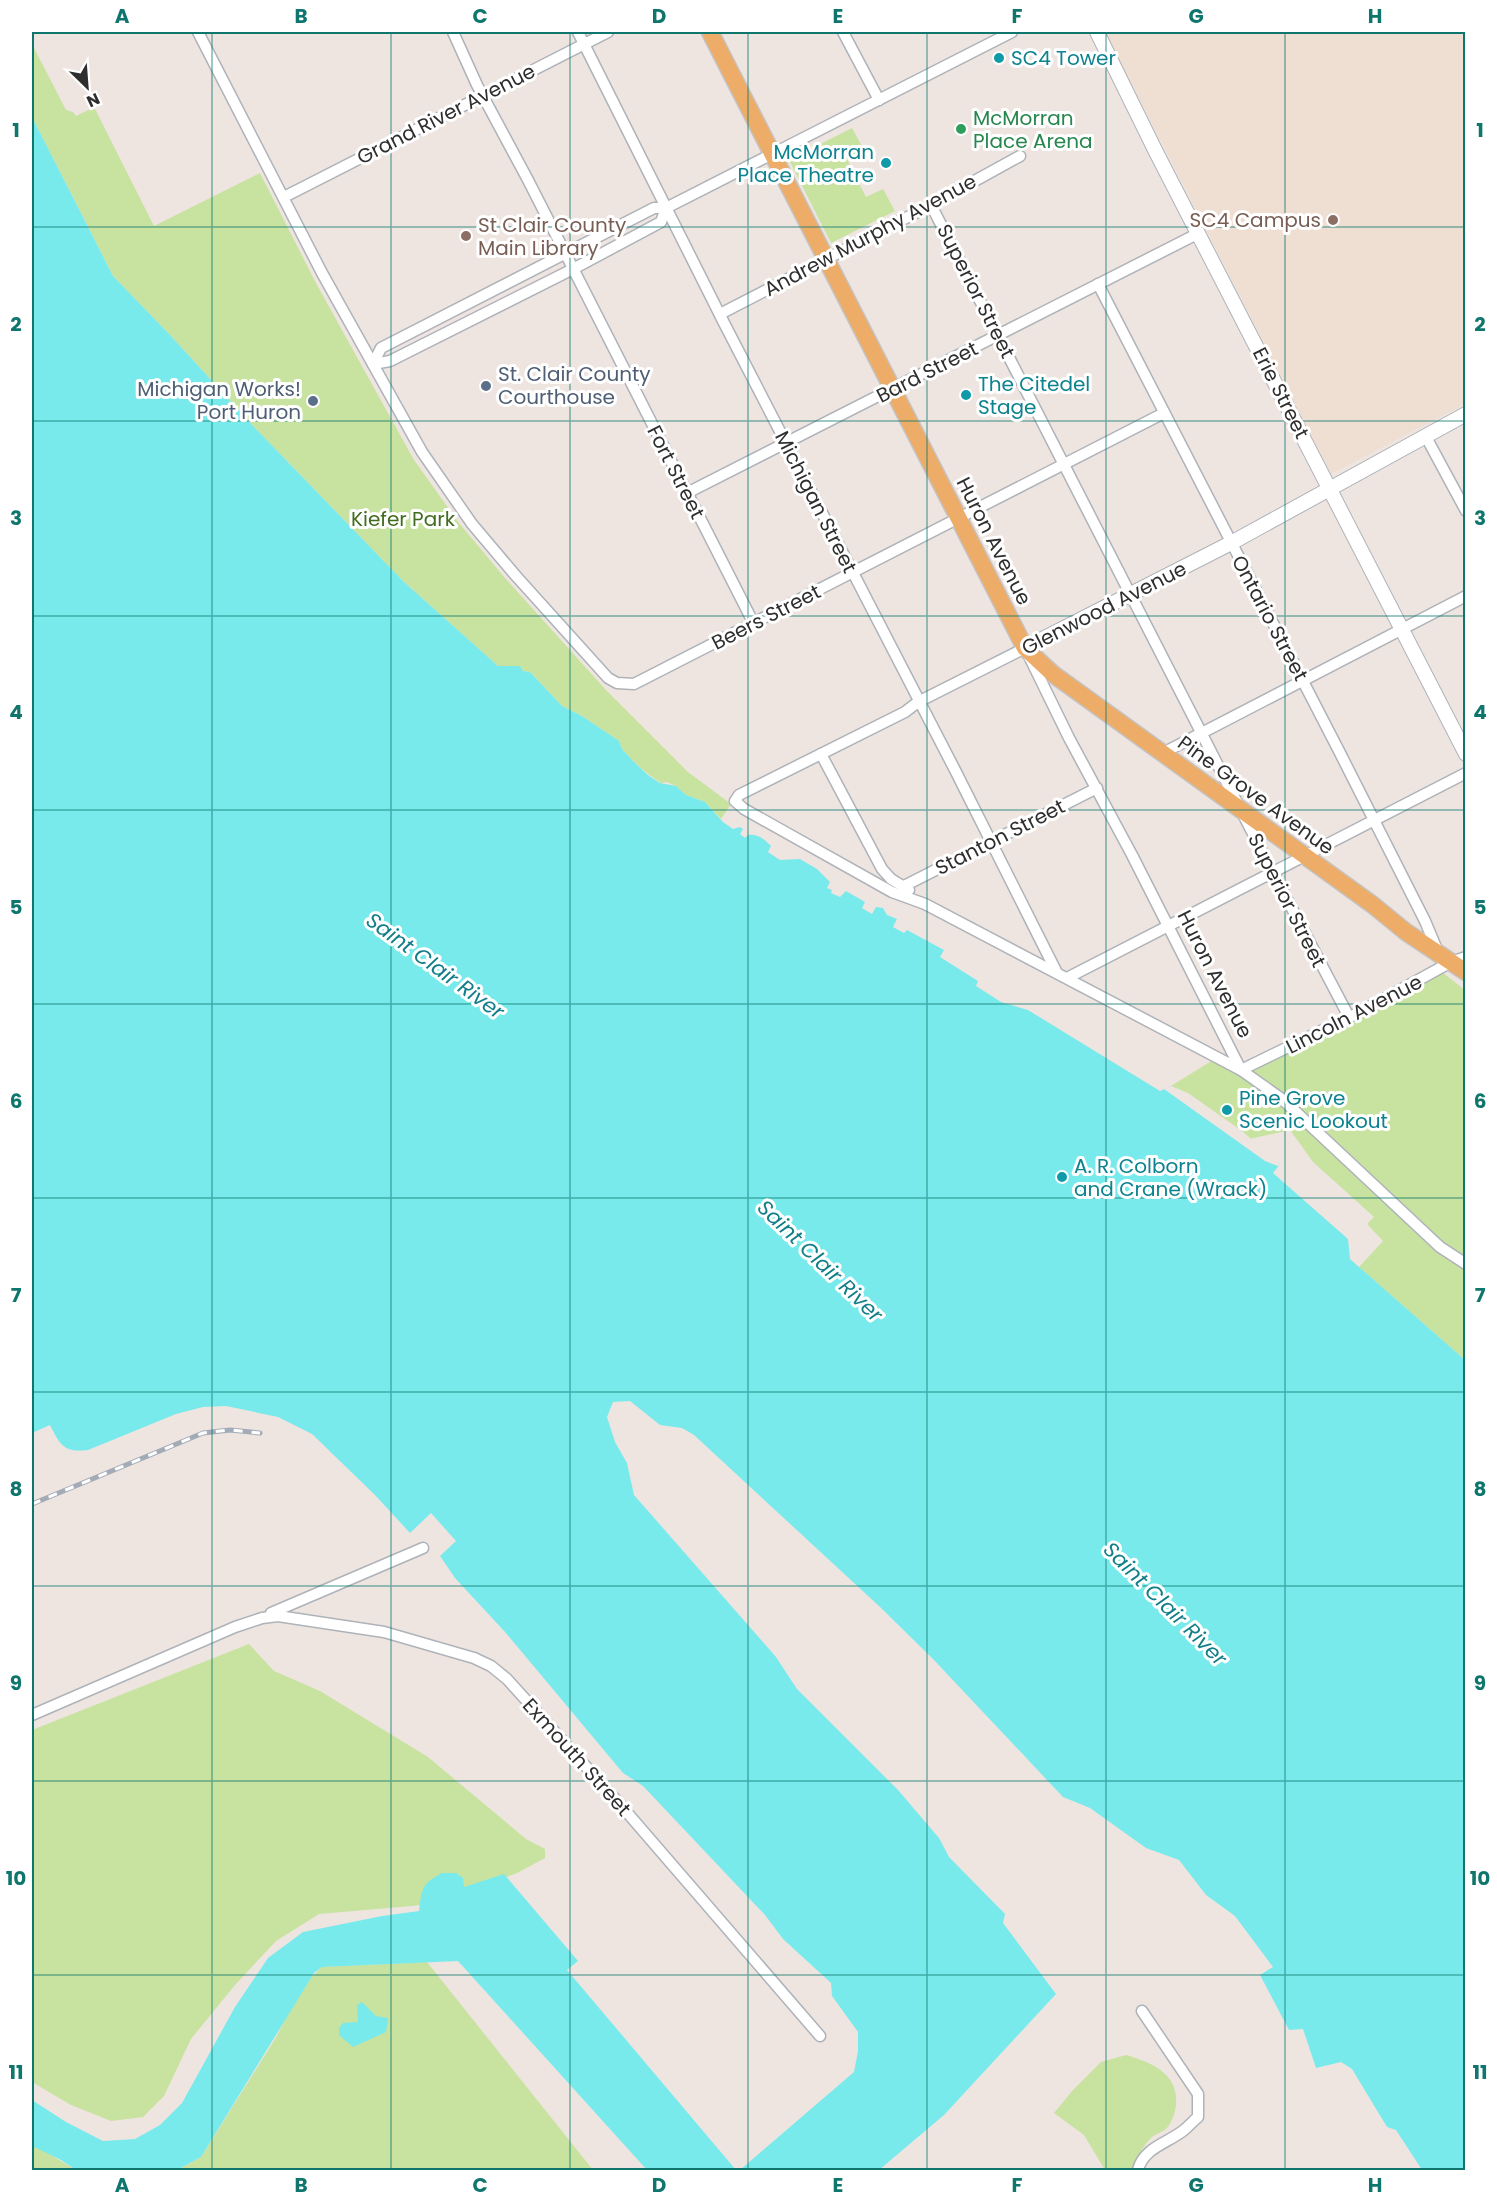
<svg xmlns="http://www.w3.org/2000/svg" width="1497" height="2202" font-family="Poppins,sans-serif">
  <rect width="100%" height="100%" fill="#eee5e1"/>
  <path fill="#efded2" d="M1105 32H1455L1465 36V404L1331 474Z"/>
  <g fill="#c8e2a0">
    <path d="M32 44 66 110 73 112 76 116 90 109 91 111 95 109 154 226 260 173 317 285 414 460 459 523 505 578 606 690 688 772 731 804 721 819 705 802 686 795 676 786 667 782 661 783 648 774 633 761 622 749 619 741 582 716 562 706 530 672 523 671 519 666H498L404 582 255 428 170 335 113 276 32 117Z"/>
    <path d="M852 128 864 150 847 159 866 197 883 189 895 211 831 243 789 160Z"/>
    <path d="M1443 973 1465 990V1360L1359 1267 1383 1241 1367 1224 1374 1217 1313 1162 1290 1130 1249 1139 1171 1086 1213 1060 1239 1075Z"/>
    <path d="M249 1644 274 1671 320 1691 428 1757 526 1839 545 1849V1858L517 1873 435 1904 319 1914 276 1941 235 1985 191 2039 164 2096 143 2117 111 2121 71 2105 32 2082V1730Z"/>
    <path d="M427 1962 593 2170H177L201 2157 275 2039 304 1984 322 1967Z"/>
    <path d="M1126 2055C1149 2062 1174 2071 1176 2097 1177 2107 1174 2119 1167 2128 1163 2132 1155 2134 1151 2138 1143 2145 1136 2160 1133 2170H1105L1084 2135 1054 2113 1073 2090 1101 2062Z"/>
    <path d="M32 2144 76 2170H32Z"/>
  </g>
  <g fill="#79eaec">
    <path d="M32 117 113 276 170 335 255 428 404 582 498 666H520L523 671 530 672 562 706 582 716 619 741 622 749 633 761 648 775 660 783 676 786 686 795 705 802 723 822 733 829 740 827 743 829 740 834 745 838 748 835C758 834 764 839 771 846L768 852 780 860 800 859 817 869 830 882 827 888 832 890 831 893 840 897 846 891 865 902 862 908 872 914 876 907 883 908 887 915 897 919 893 927 904 933 907 930 944 950 940 957 978 981 976 986 1001 1002 1028 1010 1160 1091 1171 1086 1187 1095 1280 1164 1273 1173 1348 1239 1350 1259 1465 1360V2170H1422L1396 2130 1387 2127 1352 2069 1341 2062 1316 2068 1303 2029 1289 2030 1260 1975 1273 1967 1235 1916 1206 1895 1179 1860 1146 1848 1090 1808 1063 1797 933 1659 880 1607 694 1435 682 1428 660 1425 630 1401 613 1402 607 1417 615 1442 627 1463 634 1495 776 1657 797 1689 898 1790 939 1838 949 1857 1005 1914 1003 1923 1056 1994 944 2115 879 2170H740L854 2072 858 2051V2032L832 1996 831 1983 783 1939 765 1915 643 1786 623 1773 505 1632 455 1578 440 1556 456 1541 431 1513 410 1533 375 1495 312 1434 278 1417 226 1406 203 1407 176 1414 88 1450C64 1453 60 1445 50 1425L32 1433Z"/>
    <path d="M442 1873H456L463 1878 464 1887 504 1874 578 1961 567 1970 736 2170H647L458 1961 322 1967 314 1973 201 2157 177 2170H76L61 2160 32 2146V2100L66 2122 103 2141 135 2139 160 2125 182 2103 235 2007 268 1958 303 1932 382 1916 419 1911C422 1889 421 1884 442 1873Z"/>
    <path d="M362 2002 376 2016 388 2018 386 2032 353 2047 339 2035V2028L343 2023 358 2022 357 2005Z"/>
  </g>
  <path fill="#eee5e1" d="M1171 1086 1188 1093 1242 1131 1280 1164 1278 1166 1265 1161 1164 1089Z"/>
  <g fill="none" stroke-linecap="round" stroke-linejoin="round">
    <g stroke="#aeb3b9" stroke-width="13">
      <g id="minor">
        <path d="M198 32 322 273 422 452 472 524 516 576 608 678 617 683 634 684 1164 413"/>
        <path d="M453 32 477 85 528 180 754 624"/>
        <path d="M578 32 724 323 956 772 1056 971"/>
        <path d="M843 32 879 100"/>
        <path d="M284 197 608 32"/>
        <path d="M931 205 1268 863 1349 1017"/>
        <path d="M1098 284 1339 751 1425 921 1438 952"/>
        <path d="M720 314 931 205 1020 156"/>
        <path d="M373 364 381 348 654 208H666L1012 32"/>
        <path d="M373 364 390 361 573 269 661 222 666 208"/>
        <path d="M1425 435 1466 511"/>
        <path d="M687 493 1199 233"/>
        <path d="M1163 753 1466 596"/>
        <path d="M821 754 882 869 891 879 909 890"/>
        <path d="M904 886 1097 788"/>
        <path d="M1067 978 1466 773"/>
        <path d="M1241 1070 1132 855 1069 738 1025 648 918 702 905 712 739 795 735 801 744 809 892 892 925 904 1241 1070 1282 1099 1440 1247 1466 1264"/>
        <path d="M1241 1070 1362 1011 1451 962 1466 957"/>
        <path d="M271 1613 423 1548"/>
        <path d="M32 1715 235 1627 262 1618 278 1616 384 1632 474 1658 491 1666 507 1679 618 1802 820 2036"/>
        <path d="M1138 2170C1143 2148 1168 2143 1184 2130 1189 2126 1193 2121 1198 2117V2094L1142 2011"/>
      </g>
    </g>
    <g stroke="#aeb3b9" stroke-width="16">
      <g id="tertiary">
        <path d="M1097 32 1156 152 1466 754"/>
        <path d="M1025 648 1231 543 1466 414"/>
      </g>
    </g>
    <g stroke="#c4c4c4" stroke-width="19">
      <path id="primary" d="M710 32 1025 648 1053 674 1373 905 1406 932 1466 972"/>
    </g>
    <use href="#minor" stroke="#fff" stroke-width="10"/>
    <use href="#tertiary" stroke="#fff" stroke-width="14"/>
    <use href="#primary" stroke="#edac67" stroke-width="16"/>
    <g stroke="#a3abb7" stroke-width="5">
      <path id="rail" d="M32 1504 203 1433 230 1430 260 1433"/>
    </g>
    <use href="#rail" stroke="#fff" stroke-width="3" stroke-dasharray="9" stroke-linecap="butt"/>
  </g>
  <path fill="none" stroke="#0f766e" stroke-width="1.5" stroke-opacity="0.55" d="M212 32V2170M391 32V2170M570 32V2170M748 32V2170M927 32V2170M1106 32V2170M1285 32V2170M32 227H1466M32 421H1466M32 616H1466M32 810H1466M32 1004H1466M32 1198H1466M32 1392H1466M32 1586H1466M32 1781H1466M32 1975H1466"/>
  <g fill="#0f9aa8" stroke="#fff" stroke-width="2">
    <circle cx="999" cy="58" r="6"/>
    <circle cx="886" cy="163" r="6"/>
    <circle cx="966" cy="395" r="6"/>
    <circle cx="1227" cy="1110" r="6"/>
    <circle cx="1062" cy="1177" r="6"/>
  </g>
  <circle fill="#2e9e5b" stroke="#fff" stroke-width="2" cx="961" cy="129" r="6"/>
  <g fill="#8d6e63" stroke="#fff" stroke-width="2">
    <circle cx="1333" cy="220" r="6"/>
    <circle cx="466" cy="236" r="6"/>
  </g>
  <g fill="#5c6f8a" stroke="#fff" stroke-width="2">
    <circle cx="486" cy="386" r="6"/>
    <circle cx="313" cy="401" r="6"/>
  </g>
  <g text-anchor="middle" stroke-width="6" stroke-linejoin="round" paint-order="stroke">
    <g font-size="20" fill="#0d838f" stroke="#fff" text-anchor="start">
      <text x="1011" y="65">SC4 Tower</text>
      <text x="874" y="159" text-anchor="end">McMorran<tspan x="874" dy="23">Place Theatre</tspan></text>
      <text x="978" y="391">The Citedel<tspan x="978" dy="23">Stage</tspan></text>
      <text x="1239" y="1105">Pine Grove<tspan x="1239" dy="23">Scenic Lookout</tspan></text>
      <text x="1074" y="1173">A. R. Colborn<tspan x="1074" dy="23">and Crane (Wrack)</tspan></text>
    </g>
    <g font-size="20" fill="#2e2e2e" stroke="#fff">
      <text transform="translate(446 114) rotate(-27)" y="7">Grand River Avenue</text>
      <text transform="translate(870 235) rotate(-28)" y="7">Andrew Murphy Avenue</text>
      <text transform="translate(976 291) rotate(63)" y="7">Superior Street</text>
      <text transform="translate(927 372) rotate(-27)" y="7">Bard Street</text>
      <text transform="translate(1281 393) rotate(63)" y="7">Erie Street</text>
      <text transform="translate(676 472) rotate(63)" y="7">Fort Street</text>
      <text transform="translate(816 502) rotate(63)" y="7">Michigan Street</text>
      <text transform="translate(994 541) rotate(63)" y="7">Huron Avenue</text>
      <text transform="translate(1104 608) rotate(-27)" y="7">Glenwood Avenue</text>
      <text transform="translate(766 617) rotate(-27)" y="7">Beers Street</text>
      <text transform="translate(1270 618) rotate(62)" y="7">Ontario Street</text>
      <text transform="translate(1256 795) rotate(36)" y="7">Pine Grove Avenue</text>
      <text transform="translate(1000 837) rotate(-27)" y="7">Stanton Street</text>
      <text transform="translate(1287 900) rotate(63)" y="7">Superior Street</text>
      <text transform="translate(1215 974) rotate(63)" y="7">Huron Avenue</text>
      <text transform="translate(1354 1014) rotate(-27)" y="7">Lincoln Avenue</text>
      <text transform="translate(577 1757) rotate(48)" y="7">Exmouth Street</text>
    </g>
    <g font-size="20" fill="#27864d" stroke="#fff" text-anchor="start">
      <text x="973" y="125">McMorran<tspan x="973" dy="23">Place Arena</tspan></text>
    </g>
    <g font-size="20" fill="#785e54" stroke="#fff" text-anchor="end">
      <text x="1321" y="227">SC4 Campus</text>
      <text x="478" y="232" text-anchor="start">St Clair County<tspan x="478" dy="23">Main Library</tspan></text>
    </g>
    <g font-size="20" fill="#4e5e75" stroke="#fff" text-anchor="start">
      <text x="498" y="381">St. Clair County<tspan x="498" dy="23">Courthouse</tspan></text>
      <text x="301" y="396" text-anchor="end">Michigan Works!<tspan x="301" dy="23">Port Huron</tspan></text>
    </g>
    <g font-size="20" fill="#416b1e" stroke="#fff">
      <text x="403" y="526">Kiefer Park</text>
    </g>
    <g font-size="21" font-style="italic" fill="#127e88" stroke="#fff">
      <text transform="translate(435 966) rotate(36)" y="7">Saint Clair River</text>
      <text transform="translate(820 1261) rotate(44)" y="7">Saint Clair River</text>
      <text transform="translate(1165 1604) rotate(45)" y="7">Saint Clair River</text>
    </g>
  </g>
  <rect width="1497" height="2202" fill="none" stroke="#ffffff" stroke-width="66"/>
  <g transform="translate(87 87) rotate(155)" stroke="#ffffff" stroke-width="4.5" paint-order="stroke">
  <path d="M0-4.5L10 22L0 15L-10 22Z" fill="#2e2e2e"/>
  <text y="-9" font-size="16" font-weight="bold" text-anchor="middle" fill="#2e2e2e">N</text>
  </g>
  <rect x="33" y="33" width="1431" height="2136" fill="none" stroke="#0f766e" stroke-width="2"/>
  <g font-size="20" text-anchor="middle" font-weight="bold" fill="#0f766e">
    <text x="122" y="23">A</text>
    <text x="301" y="23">B</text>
    <text x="480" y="23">C</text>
    <text x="659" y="23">D</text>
    <text x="838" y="23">E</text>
    <text x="1017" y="23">F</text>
    <text x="1196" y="23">G</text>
    <text x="1375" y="23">H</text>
    <text x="16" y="137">1</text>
    <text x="1480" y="137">1</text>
    <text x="16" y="331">2</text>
    <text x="1480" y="331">2</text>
    <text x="16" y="525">3</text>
    <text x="1480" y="525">3</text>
    <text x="16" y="719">4</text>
    <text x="1480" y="719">4</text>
    <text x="16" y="914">5</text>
    <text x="1480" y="914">5</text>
    <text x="16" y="1108">6</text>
    <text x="1480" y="1108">6</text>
    <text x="16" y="1302">7</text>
    <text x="1480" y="1302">7</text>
    <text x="16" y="1496">8</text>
    <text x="1480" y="1496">8</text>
    <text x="16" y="1690">9</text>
    <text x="1480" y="1690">9</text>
    <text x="16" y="1885">10</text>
    <text x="1480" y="1885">10</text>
    <text x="16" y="2079">11</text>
    <text x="1480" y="2079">11</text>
    <text x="122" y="2192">A</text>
    <text x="301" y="2192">B</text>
    <text x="480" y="2192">C</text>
    <text x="659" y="2192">D</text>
    <text x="838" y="2192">E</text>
    <text x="1017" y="2192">F</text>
    <text x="1196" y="2192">G</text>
    <text x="1375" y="2192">H</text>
  </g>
</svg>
